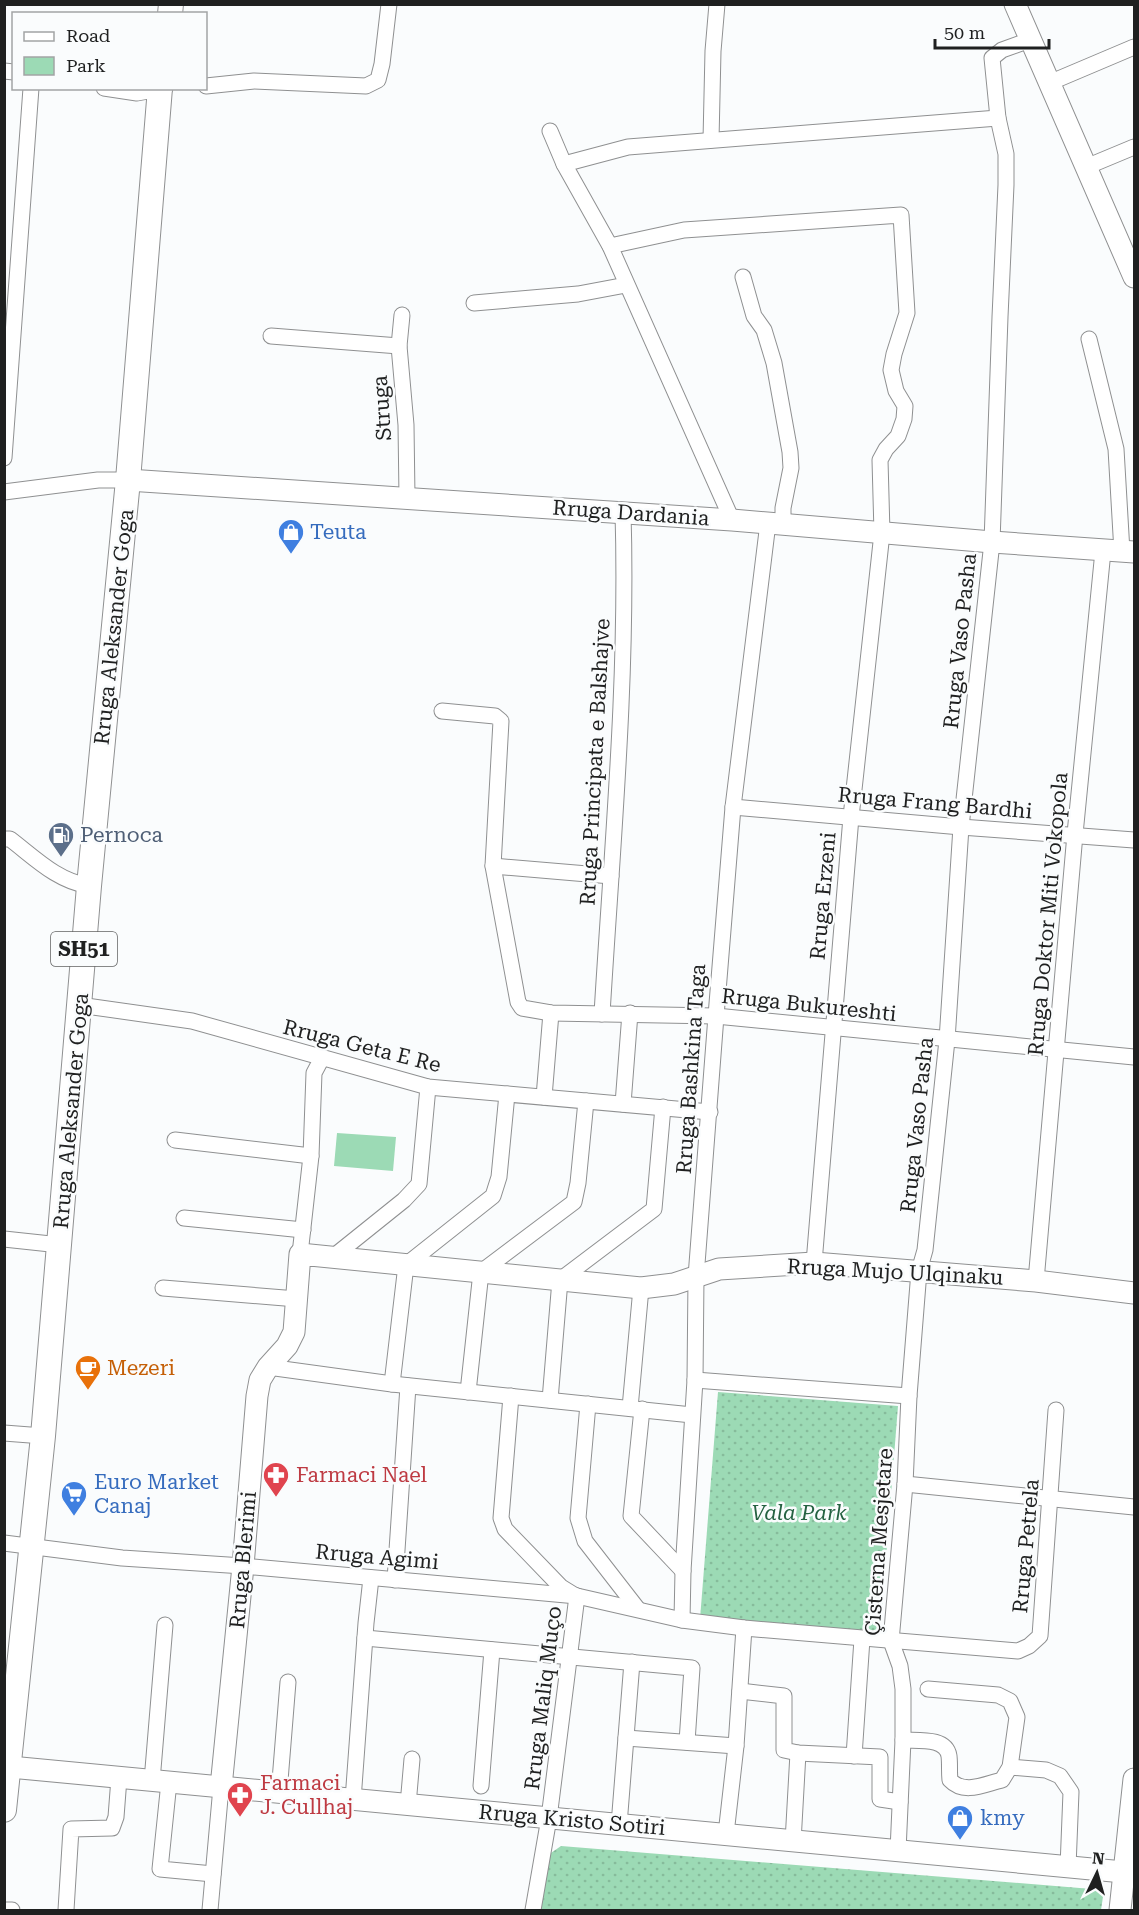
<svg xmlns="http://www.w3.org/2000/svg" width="1139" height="1915" font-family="'Roboto Serif',serif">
  <defs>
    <pattern id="green-dots" width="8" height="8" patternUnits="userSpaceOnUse" patternTransform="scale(1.5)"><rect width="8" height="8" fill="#9cdab5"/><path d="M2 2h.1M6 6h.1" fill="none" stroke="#86bb9b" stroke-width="1.8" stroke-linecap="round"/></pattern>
  </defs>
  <rect width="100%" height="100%" fill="#fafcfd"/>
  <g fill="url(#green-dots)">
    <path d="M718 1392 898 1406 880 1633 700 1619Z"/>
    <path d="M561 1846 1104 1890 1101 1910H538L548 1855Z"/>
  </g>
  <path fill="#9cdab5" d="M337 1133 396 1137 393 1171 334 1166Z"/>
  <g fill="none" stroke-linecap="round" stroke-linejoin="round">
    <g stroke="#8f9091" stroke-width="17">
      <g id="street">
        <path d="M4 71 14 72"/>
        <path d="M1049 83 1134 47"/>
        <path d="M206 86 254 81 366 86 378 80 382 64 389 4"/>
        <path d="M104 88 137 93 165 88"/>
        <path d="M550 131 564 164 610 246 732 520"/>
        <path d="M711 140 713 51 717 4"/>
        <path d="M564 164 628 147 998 118"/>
        <path d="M1086 167 1134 147"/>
        <path d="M610 246 684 230 901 215 907 313 894 354 891 370 896 391 905 406 904 419 898 436 886 449 880 460 882 533 851 817 814 1263"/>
        <path d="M743 277 754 316 764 330 774 363 790 452 791 468 783 508V524"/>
        <path d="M474 303 578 294 626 285"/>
        <path d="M402 315 399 346 406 425 407 497"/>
        <path d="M271 336 399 346"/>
        <path d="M1089 339 1116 449 1122 552"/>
        <path d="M4 458 31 88"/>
        <path d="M4 492 98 480H128"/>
        <path d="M442 711 495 716 501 721 493 866 518 1002 522 1008 551 1013 716 1016 1134 1057"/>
        <path d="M733 807 961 827 1134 840"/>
        <path d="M4 839H10C35 858 57 881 89 886"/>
        <path d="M493 866 611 876"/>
        <path d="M79 1005 192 1021 428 1087 710 1112"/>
        <path d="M602 1014C612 847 628 680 623 512"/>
        <path d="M544 1097 551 1013"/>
        <path d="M623 1104 630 1013"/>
        <path d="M175 1140 311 1156"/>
        <path d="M184 1218 303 1230"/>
        <path d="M4 1239 60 1245"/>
        <path d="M300 1254 311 1156 314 1073 322 1058"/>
        <path d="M333 1257 404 1200 419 1184 428 1087"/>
        <path d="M1036 1281 1075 834 1103 551"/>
        <path d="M163 1288 297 1299"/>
        <path d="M268 1367 392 1384 692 1415"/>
        <path d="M695 1380 909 1396"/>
        <path d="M392 1384 406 1265 493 1196 499 1177 507 1094"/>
        <path d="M468 1392 481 1272 574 1202 578 1183 586 1101"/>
        <path d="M511 1396 501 1518 505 1529 561 1587 574 1595"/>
        <path d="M550 1400 560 1280 654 1209 663 1107"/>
        <path d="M588 1404 578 1518 585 1541 637 1608"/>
        <path d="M630 1408 641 1288"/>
        <path d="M642 1409 631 1516 683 1571"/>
        <path d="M4 1433 43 1436"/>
        <path d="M905 1484 1134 1507"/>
        <path d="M4 1543 122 1558 243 1566 577 1596 682 1620 744 1628 1018 1651 1029 1646 1040 1636 1056 1410"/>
        <path d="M395 1580 408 1386"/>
        <path d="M682 1620 683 1571 695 1380 696 1277 716 1016 733 807 768 523"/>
        <path d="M365 1638 692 1668 687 1742"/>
        <path d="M740 1691 784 1696V1750L798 1753 880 1757V1799L900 1802"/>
        <path d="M626 1738 736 1746"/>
        <path d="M903 1740C918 1741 946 1737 949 1756 950 1764 949 1772 950 1780 964 1795 985 1784 1002 1780L1010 1767 1017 1717 1010 1701 998 1695 928 1689"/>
        <path d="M854 1756 862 1639"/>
        <path d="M1010 1767 1046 1770 1060 1776 1071 1792 1068 1867"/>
        <path d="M152 1781 165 1625"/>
        <path d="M169 1782 160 1869 213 1874"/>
        <path d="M481 1786 492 1650"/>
        <path d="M279 1793 288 1682"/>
        <path d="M353 1800 366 1623 371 1578"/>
        <path d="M408 1805 412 1759"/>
        <path d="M619 1825 632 1662"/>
        <path d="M726 1834 736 1746 744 1628"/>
        <path d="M793 1842 798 1753"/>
        <path d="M898 1851 903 1740V1689L900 1666 891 1641 905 1484 909 1396 919 1271 925 1250 947 1040 961 827 992 542 1000 317 1006 185V154L998 118 992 58 1002 50 1030 40"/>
        <path d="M4 1910H12"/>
        <path d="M66 1910 71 1829 112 1828 116 1817 119 1778"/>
        <path d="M210 1910 221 1787"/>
        <path d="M533 1910 549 1818 577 1596"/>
      </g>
    </g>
    <g stroke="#8f9091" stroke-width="23">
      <g id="secondary">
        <path d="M1015 4 1134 277"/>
        <path d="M128 480 732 520 992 542 1134 552"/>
        <path d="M10 1767 1134 1873"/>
        <path d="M221 1787 243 1566 257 1396 260 1380 268 1367 287 1346 294 1332 300 1254 641 1288 674 1284 719 1269 814 1263 1036 1281 1134 1293"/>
        <path d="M1120 1910 1134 1779"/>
      </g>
    </g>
    <g stroke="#8f9091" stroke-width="26">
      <g id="primary">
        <path d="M170 14 171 4"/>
        <path d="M4 1810 43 1436 89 886 128 480 160 88"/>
      </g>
    </g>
    <use href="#street" stroke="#fff" stroke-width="15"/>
    <use href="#secondary" stroke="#fff" stroke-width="21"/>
    <use href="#primary" stroke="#fff" stroke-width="24"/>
  </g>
  <defs>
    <g id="shop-pin" transform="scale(1.35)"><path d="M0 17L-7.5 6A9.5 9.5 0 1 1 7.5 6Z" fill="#3f7fe0" stroke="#fafcfd"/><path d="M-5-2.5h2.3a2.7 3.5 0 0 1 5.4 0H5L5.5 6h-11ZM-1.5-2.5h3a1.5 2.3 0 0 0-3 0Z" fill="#fff"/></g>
    <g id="fuel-pin" transform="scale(1.35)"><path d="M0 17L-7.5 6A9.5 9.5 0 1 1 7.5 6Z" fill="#5c6f8a" stroke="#fafcfd"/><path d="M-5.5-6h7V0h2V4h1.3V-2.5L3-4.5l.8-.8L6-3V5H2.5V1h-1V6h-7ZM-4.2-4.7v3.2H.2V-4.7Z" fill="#fff"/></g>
    <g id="cafe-pin" transform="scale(1.35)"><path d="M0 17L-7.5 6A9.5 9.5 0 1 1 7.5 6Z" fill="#e8710a" stroke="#fafcfd"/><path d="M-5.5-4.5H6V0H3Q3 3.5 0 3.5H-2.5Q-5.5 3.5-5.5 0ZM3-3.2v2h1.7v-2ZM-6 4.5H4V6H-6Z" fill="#fff"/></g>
    <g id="pharmacy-pin" transform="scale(1.35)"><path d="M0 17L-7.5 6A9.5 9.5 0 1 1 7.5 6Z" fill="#e0444e" stroke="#fafcfd"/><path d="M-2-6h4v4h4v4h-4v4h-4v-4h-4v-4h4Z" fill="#fff"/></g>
    <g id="supermarket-pin" transform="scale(1.35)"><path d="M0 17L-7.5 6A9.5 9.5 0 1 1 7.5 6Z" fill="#3f7fe0" stroke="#fafcfd"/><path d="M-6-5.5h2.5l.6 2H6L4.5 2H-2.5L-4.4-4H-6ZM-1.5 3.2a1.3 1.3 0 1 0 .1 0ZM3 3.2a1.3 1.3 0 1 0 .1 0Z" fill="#fff"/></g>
  </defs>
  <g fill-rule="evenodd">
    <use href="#shop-pin" x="291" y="532"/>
    <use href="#fuel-pin" x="61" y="835"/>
    <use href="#cafe-pin" x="88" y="1368"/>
    <use href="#pharmacy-pin" x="276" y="1475"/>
    <use href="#supermarket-pin" x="74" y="1494"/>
    <use href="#pharmacy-pin" x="240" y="1795"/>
    <use href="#shop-pin" x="960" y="1818"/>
  </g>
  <g text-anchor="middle" stroke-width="5" stroke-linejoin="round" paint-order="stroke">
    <rect fill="#fafcfd" stroke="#616262" stroke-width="1.5" x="51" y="932" width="66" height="34" rx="4.5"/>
    <g font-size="20" font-weight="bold" fill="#1f2020">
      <text x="84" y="956">SH51</text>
    </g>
    <g font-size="21" fill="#1f2020" stroke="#fafcfd">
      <text transform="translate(382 408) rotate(-94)" y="7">Struga</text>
      <text transform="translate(631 513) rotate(4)" y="7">Rruga Dardania</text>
      <text transform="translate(114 627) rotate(-84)" y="7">Rruga Aleksander Goga</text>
      <text transform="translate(960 641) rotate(-84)" y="7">Rruga Vaso Pasha</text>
      <text transform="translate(595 762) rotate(-87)" y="7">Rruga Principata e Balshajve</text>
      <text transform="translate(935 803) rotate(5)" y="7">Rruga Frang Bardhi</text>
      <text transform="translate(823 896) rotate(-85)" y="7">Rruga Erzeni</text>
      <text transform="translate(1048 914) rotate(-85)" y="7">Rruga Doktor Miti Vokopola</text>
      <text transform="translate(809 1005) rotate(6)" y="7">Rruga Bukureshti</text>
      <text transform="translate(362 1046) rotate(14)" y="7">Rruga Geta E Re</text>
      <text transform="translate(691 1069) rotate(-86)" y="7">Rruga Bashkina Taga</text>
      <text transform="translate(71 1111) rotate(-85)" y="7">Rruga Aleksander Goga</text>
      <text transform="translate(917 1125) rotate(-84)" y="7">Rruga Vaso Pasha</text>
      <text transform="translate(895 1272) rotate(3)" y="7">Rruga Mujo Ulqinaku</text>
      <text transform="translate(879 1542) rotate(-86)" y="7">Çisterna Mesjetare</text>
      <text transform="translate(1026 1546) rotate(-85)" y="7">Rruga Petrela</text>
      <text transform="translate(377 1557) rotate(5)" y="7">Rruga Agimi</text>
      <text transform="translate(243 1560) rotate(-85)" y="7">Rruga Blerimi</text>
      <text transform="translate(543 1698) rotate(-83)" y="7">Rruga Maliq Muço</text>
      <text transform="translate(572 1820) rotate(5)" y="7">Rruga Kristo Sotiri</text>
    </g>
    <g font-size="21" fill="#366cbe" stroke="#fafcfd" text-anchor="start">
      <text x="310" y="539">Teuta</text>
      <text x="94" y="1489">Euro Market<tspan x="94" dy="24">Canaj</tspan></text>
      <text x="980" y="1825">kmy</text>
    </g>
    <g font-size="21" fill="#4e5e75" stroke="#fafcfd" text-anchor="start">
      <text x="80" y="842">Pernoca</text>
    </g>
    <g font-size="21" fill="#c56008" stroke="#fafcfd" text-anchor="start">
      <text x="107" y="1375">Mezeri</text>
    </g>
    <g font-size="21" fill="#be3a42" stroke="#fafcfd" text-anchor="start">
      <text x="296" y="1482">Farmaci Nael</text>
      <text x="260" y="1790">Farmaci<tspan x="260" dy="24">J. Cullhaj</tspan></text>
    </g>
    <g font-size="21" font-style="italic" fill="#256242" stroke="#fafcfd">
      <text x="799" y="1520">Vala Park</text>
    </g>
  </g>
  <rect width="1139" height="1915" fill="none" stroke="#1f2020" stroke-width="12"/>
  <rect x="12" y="12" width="195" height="78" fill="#fafcfd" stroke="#a2a4a5" stroke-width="1.5"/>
  <rect x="24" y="32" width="30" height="9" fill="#ffffff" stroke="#a2a4a5" stroke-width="1.5"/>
  <text x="66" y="42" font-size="18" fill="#1f2020">Road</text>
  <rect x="24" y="57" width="30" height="18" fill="#9cdab5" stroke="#a2a4a5" stroke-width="1.5"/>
  <text x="66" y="72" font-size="18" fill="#1f2020">Park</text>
  <g transform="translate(1097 1873) rotate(5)" stroke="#fafcfd" stroke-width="4.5" paint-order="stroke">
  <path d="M0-4.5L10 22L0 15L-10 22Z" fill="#1f2020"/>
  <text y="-9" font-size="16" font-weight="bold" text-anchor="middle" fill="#1f2020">N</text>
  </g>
  <path d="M935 39v9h114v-9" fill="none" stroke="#1f2020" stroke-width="3"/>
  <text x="944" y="39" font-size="18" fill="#1f2020" stroke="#fafcfd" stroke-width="4.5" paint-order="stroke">50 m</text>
</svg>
